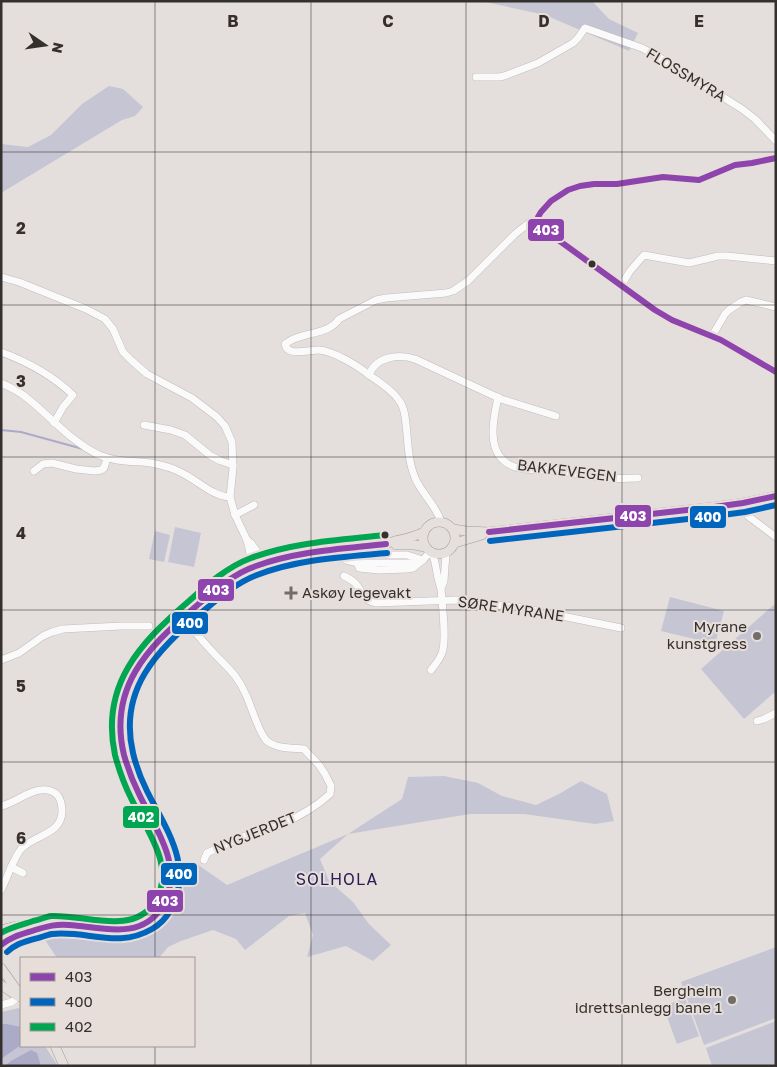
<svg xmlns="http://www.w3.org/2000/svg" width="777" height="1067" font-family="'Golos Text',sans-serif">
  <rect width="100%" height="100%" fill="#e4dfdd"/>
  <g fill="#c6c5d4">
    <path d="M481 1H592L609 19 638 33 629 51 545 15Z"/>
    <path d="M109 86 123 89 143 107 135 116 122 120 1 193V144L28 147 51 135 82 104Z"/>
    <path d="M175 527 201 533 194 567 168 562Z"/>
    <path d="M155 531 170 535 164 562 149 559Z"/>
    <path d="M670 597 724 611 715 644 661 631Z"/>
    <path d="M776 603V691L744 719 701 669Z"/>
    <path d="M444 776 478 783 502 796 536 805 559 794 581 781 607 794 614 821 595 824 524 814H470L348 834 320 859 329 881 353 902 369 924 391 945 373 961 346 946 307 957 313 935 305 913 289 916 245 950 236 939 213 930 181 941 168 947 159 958H57L43 937 92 939 143 932 161 921 173 901 177 883 187 870 197 864 227 885 348 834 402 799 408 777Z"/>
    <path d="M776 947V1018L704 1045 681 982Z"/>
    <path d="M685 998 699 1036 677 1044 663 1006Z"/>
    <path d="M19 1008 21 1010V1046H45L58 1066H1V1012Z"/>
    <path d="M776 1021V1066H712L706 1048Z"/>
  </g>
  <g fill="#abaac7">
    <path d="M1 1024H6L21 1027V1045L1 1059Z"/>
    <path d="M31 1050 37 1053 41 1066H5L11 1061Z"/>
  </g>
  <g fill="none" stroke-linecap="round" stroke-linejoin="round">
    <path stroke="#abaac7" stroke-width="2" d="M1 430 21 432 83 449"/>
    <g stroke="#c0bcba" stroke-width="8">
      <g id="minor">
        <path d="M476 77H499L504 76 538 63 573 43 578 38 585 28 642 48 664 60 742 109 755 119 776 141"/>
        <path d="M538 222C543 232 566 245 576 252 606 274 635 298 667 317 681 325 698 329 713 336 735 346 755 360 776 372"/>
        <path d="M538 222V217L541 212 551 201 568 190 580 186 594 184H617L663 177 699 180 735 165 752 163 776 158"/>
        <path d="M1 277 19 282 86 309 105 319 113 329 123 352 132 361 147 374 192 398 217 417 225 426 232 442 233 468 230 497 235 515 247 540 253 567"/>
        <path d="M621 286 630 271 644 255 689 263 718 256H727L776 261"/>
        <path d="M712 336 725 314 729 310 741 302 746 300 776 307"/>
        <path d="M1 352C28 362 52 375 73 395L63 407 54 423"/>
        <path d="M369 375C376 356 399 354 415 359L501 399 556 416"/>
        <path d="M1 383C10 387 20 392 27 398 52 418 70 441 99 455 115 462 133 461 151 463 161 465 171 467 180 472 196 479 213 497 230 497"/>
        <path d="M498 397C494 416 487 445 503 460 516 473 541 469 558 471 574 473 591 476 607 478 617 479 628 478 638 478"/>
        <path d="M144 425 171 430 185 435 211 456 221 461 233 465"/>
        <path d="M34 471 43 464 52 463 76 469 95 471 101 470 104 468 107 458"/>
        <path d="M743 503 748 516 776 537"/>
        <path d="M235 515 254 505"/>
        <path d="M441 522C436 505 423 495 416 480 408 463 408 442 406 424 405 415 404 406 398 399 391 389 379 382 369 375 358 366 332 350 318 350 309 350 287 357 285 344 301 331 328 336 339 319L376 300 386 298 446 293 453 291 468 281 515 234 529 223 538 222"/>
        <path d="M247 540 251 543 265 562"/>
        <path d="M339 549 346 560 358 563H413L423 560 430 552"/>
        <path d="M366 555H407L423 560 413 568 407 569 379 570 359 568 358 563 362 557Z"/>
        <path d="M344 576C348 578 352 580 355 583 364 592 359 599 376 603L456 600 523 608 621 628"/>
        <path d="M441 588 444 581 446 553"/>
        <path d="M184 616C186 619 188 622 190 626 196 634 204 642 210 649 225 666 237 673 246 695 251 705 259 734 267 741 277 749 292 748 304 749L319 765 325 774 331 786 330 794C316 807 298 817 280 825 273 828 265 829 257 831 240 838 224 845 207 853L204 860"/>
        <path d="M1 660 19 653 43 636 52 632 63 629 121 626H149"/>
        <path d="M431 670C435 665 440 659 442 653 447 641 442 603 441 588 436 577 437 564 432 553"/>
        <path d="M757 721 764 719 776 713"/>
        <path d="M1 806C15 803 26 792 40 790 47 789 54 791 58 796 61 800 62 806 62 811 62 834 35 835 22 848 14 856 7 879 1 890"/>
        <path d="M11 867 23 873"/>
        <path d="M1 1005 12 1002 19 996"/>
      </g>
    </g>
    <g stroke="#a59b94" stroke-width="10">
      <g id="major">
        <circle cx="439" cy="538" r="16"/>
        <path d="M453 529 466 531 489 532 714 507 743 503 776 496"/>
        <path d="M455 543 482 535"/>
        <path d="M396 545H415L425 547"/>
        <path d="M1 930C16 926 30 922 46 925"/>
        <path d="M1 945C11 935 22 933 35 930 41 928 47 925 54 924 88 923 133 945 159 912 195 866 143 813 128 768 120 745 118 720 125 697 135 657 166 631 196 605 210 594 223 582 239 573 257 564 277 558 297 554 325 549 355 549 384 544 388 543 391 542 395 541 405 539 414 537 424 532"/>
        <path d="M1 968 16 989 19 996"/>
        <path d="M1 985 19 997"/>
        <path d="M55 1046 64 1066"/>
      </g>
    </g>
    <use href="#minor" stroke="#fbfafa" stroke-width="7"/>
    <use href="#major" stroke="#e5e0dd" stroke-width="9"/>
    <g stroke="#e7deda" stroke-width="10">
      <g id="bus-1">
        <path d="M776 158 752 163 735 165 699 180 663 177 617 184H594L580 186 568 190 551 201 541 212 538 217V222L550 234 655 310 672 320 721 340 776 372"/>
        <path d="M489 532 714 507 743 503 776 496"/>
        <path d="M1 945C12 936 23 934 35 930 48 926 56 924 69 925 101 927 141 941 162 907 186 868 155 828 139 794 133 782 128 769 124 755 108 688 147 648 194 608 213 592 232 574 256 566 298 551 342 549 386 544"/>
      </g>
    </g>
    <g stroke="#e7deda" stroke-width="10">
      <g id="bus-2">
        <path d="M490 541 715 516 745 512 776 505"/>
        <path d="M7 952C15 944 24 942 34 939 40 938 46 935 52 934 87 930 118 949 152 929 159 925 166 918 170 911 195 868 166 829 147 791 141 779 136 766 133 753 118 689 157 651 201 613 219 598 236 583 257 575 298 559 343 557 387 553"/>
      </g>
    </g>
    <g stroke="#e7deda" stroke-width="10">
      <path id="bus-3" d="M1 933C11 927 22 925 33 921 39 920 45 917 51 916 84 914 132 936 154 903 178 868 145 828 131 798 124 784 119 770 115 755 100 685 140 643 189 601 208 584 227 567 251 558 294 542 340 540 385 535"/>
    </g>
    <use href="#bus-1" stroke="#8e44ad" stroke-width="6"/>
    <use href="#bus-2" stroke="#0065bd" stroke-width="6"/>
    <use href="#bus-3" stroke="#00a651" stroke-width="6"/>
  </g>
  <path fill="none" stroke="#33302e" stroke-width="1" stroke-opacity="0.55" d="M155 1V958M311 1V1066M466 1V1066M622 1V1066M1 152H776M1 305H776M1 457H776M1 610H776M1 762H776M1 915H776M155 1046V1066"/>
  <g fill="#33302e" stroke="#e7deda" stroke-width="2">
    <circle cx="592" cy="264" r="4.5"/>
    <circle cx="385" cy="535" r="4.5"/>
  </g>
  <g fill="#716d6b" stroke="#e7deda" stroke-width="2">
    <path d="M288.5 585.5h5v5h5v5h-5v5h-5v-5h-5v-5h5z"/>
    <circle cx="757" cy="636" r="5"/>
    <circle cx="732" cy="1000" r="5"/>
  </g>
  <g text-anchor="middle" stroke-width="4" stroke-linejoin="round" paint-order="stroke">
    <g font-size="15" fill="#33302e" stroke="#e7deda">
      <text transform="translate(686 75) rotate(31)" y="5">FLOSSMYRA</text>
      <text transform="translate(567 471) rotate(7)" y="5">BAKKEVEGEN</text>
      <text transform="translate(511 609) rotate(8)" y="5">SØRE MYRANE</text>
      <text transform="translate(255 833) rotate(-22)" y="5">NYGJERDET</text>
    </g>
    <g font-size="15" fill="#33302e" stroke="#e7deda" text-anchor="end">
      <text x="302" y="598" text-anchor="start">Askøy legevakt</text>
      <text x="747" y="632">Myrane<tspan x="747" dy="17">kunstgress</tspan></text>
      <text x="722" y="996">Bergheim<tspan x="722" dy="17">idrettsanlegg bane 1</tspan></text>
    </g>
    <g font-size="16" letter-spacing="1" fill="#251e58" stroke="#e7deda">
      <text x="337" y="885">SOLHOLA</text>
    </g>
  </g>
  <g font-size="16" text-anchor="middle" font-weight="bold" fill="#33302e" stroke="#e7deda" stroke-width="4" stroke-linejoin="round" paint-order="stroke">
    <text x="233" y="27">B</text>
    <text x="388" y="27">C</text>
    <text x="544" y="27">D</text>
    <text x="699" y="27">E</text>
    <text x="21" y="234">2</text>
    <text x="21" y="387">3</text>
    <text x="21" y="539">4</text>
    <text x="21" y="692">5</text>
    <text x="21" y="844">6</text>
  </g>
  <g stroke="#e7deda" stroke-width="2">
    <rect x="527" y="218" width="38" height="24" rx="5" fill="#8e44ad"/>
    <rect x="614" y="504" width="38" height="24" rx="5" fill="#8e44ad"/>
    <rect x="689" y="505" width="38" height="24" rx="5" fill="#0065bd"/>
    <rect x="197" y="578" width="38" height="24" rx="5" fill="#8e44ad"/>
    <rect x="171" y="611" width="38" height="24" rx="5" fill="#0065bd"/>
    <rect x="122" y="805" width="38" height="24" rx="5" fill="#00a651"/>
    <rect x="160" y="862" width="38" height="24" rx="5" fill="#0065bd"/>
    <rect x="146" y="889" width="38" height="24" rx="5" fill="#8e44ad"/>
  </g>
  <g font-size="14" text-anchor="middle" font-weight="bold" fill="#fff">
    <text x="546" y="235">403</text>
    <text x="633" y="521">403</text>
    <text x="708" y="522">400</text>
    <text x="216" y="595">403</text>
    <text x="190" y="628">400</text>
    <text x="141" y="822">402</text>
    <text x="179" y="879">400</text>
    <text x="165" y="906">403</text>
  </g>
  <rect width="777" height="1067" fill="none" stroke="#33302e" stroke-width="5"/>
  <rect x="20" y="957" width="175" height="90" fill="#e7deda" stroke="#9f9895"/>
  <rect x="30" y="973" width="25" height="8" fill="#8e44ad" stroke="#9f9895"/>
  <text x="65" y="982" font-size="15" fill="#33302e">403</text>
  <rect x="30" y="998" width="25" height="8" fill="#0065bd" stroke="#9f9895"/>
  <text x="65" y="1007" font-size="15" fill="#33302e">400</text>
  <rect x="30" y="1023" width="25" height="8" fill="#00a651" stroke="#9f9895"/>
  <text x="65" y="1032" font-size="15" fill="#33302e">402</text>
  <g transform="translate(45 45) rotate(103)" stroke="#e7deda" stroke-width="4" paint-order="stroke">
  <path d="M0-4L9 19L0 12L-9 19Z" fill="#33302e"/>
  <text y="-8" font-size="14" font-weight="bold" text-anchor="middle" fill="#33302e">N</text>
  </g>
</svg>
